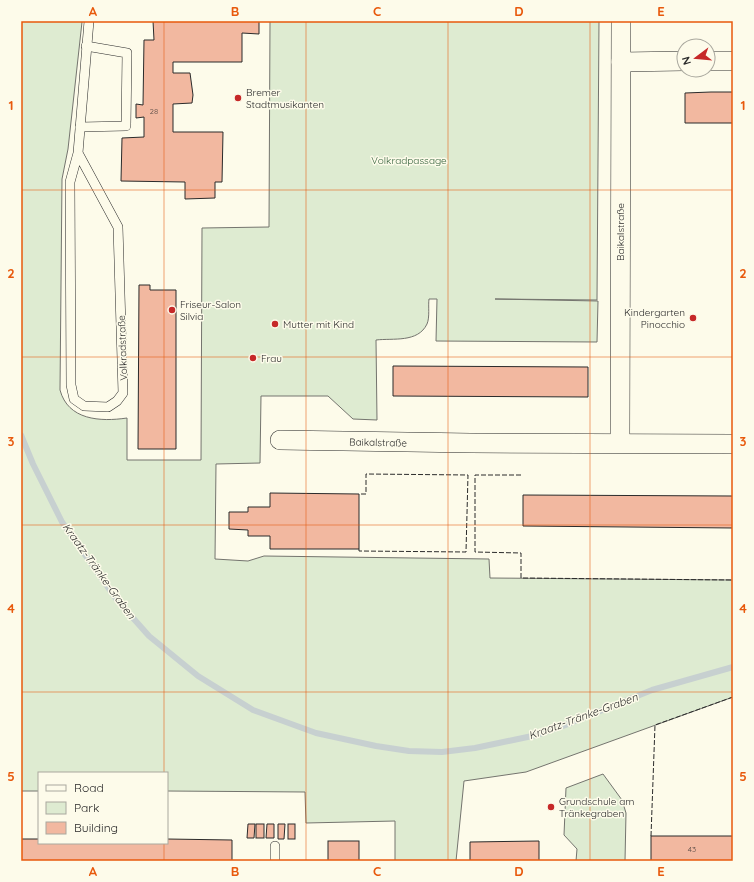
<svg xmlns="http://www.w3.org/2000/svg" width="754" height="882" font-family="Quicksand,sans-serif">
  <rect width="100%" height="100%" fill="#fdfbea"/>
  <g fill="#deebd1" stroke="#74746e">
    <path d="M21 21H82V22L68 149 62 179 60 390C68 420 100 422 127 418V460H201L202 228 269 227 270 21H599L597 300 495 299 598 301 597 342 436 341 437 299H429C428 306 430 317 427 324 418 343 393 338 376 340L377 420 353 419 328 396H261L260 463 216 464 215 559 248 561 264 556 489 559 490 578 733 580V697L526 772 464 781 456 861H395V821L306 823 305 792 167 791V773H39V791H21Z"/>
    <path d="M603 774 622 800 626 813 625 861H576L577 849 564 835 566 788Z"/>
  </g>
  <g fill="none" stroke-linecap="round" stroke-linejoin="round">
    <path stroke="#c7d0d0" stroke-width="6" d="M21 435 33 464 62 522 117 600 149 636 198 676 253 710 316 733 376 746 409 751 442 752 475 748 537 735 563 726 652 690 733 667"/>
  </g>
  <g fill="#f2b8a0" stroke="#2b2b2b">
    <path d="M153 21H259V34L242 33V62H173V73H190L193 95 192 103 173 104V132H223L222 182H215V198L185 199V182L121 181 122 138 144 137V117L136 118V104L143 105 144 40H154Z"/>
    <path d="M711 92H733V123H685V93Z"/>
    <path d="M139 285H150V290H176V449H138Z"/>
    <path d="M393 366 588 367V397L393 396Z"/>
    <path d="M270 493 359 494V549H270V536H248V530L229 529V512H248V507H270Z"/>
    <path d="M523 495 733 496V528L523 526Z"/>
    <path d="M248 824H255L254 838H247Z"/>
    <rect x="256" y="824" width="8" height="14"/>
    <path d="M267 824H274V838H266Z"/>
    <path d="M278 824H285L284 839H278Z"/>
    <rect x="288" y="824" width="7" height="15"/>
    <rect x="651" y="836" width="82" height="25"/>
    <path d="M21 839H39V843H167V839L232 840V861H21Z"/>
    <rect x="328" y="841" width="31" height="20"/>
    <path d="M539 841V861H470V842Z"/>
  </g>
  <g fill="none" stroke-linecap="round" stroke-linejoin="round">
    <g stroke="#2b2b2b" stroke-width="10">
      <g id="lane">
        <path d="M80 127 126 126 127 53 86 46"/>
        <path d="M78 153 118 227 123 393 117 401 108 407 84 406 74 399 71 385 70 182 78 153 89 21"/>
        <path d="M275 861V846"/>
      </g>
    </g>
    <g stroke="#2b2b2b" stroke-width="20">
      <g id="street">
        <path d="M708 61H733"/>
        <path d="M621 62 684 61"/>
        <path d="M280 440 471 443 733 444"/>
        <path d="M620 443 621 21"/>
      </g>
    </g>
    <use href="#lane" stroke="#fdfbea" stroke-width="9"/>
    <use href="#street" stroke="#fdfbea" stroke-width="19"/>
    <g stroke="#2b2b2b" stroke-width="1" stroke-dasharray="5 2" stroke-linecap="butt">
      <path d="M521 475H475V552L521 553V578L733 580"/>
      <path d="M359 549V551L466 552 468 475 366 474V494H359"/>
      <path d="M651 836 655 725 733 697"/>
    </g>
  </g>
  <path fill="none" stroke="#e8590c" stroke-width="1" stroke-opacity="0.55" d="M164 21V773M306 21V861M448 21V861M590 21V861M21 190H733M21 357H733M21 525H733M21 692H733M164 843V861"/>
  <g fill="#c62828" stroke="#fdfbea" stroke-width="1.5">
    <circle cx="238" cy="98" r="4"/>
    <circle cx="172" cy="310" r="4"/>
    <circle cx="693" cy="318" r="4"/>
    <circle cx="275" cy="324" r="4"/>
    <circle cx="253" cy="358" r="4"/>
    <circle cx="551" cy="807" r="4"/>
  </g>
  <g text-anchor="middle" stroke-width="3" stroke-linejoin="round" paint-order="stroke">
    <g font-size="8" fill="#5d4e48">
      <text x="154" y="114">28</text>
      <text x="692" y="852">43</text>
    </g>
    <g font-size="10" fill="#2b2b2b" stroke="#fdfbea" text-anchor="start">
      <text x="246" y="96">Bremer<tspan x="246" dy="12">Stadtmusikanten</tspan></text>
      <text x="180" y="308">Friseur-Salon<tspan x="180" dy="12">Silvia</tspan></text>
      <text x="685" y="316" text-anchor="end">Kindergarten<tspan x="685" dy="12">Pinocchio</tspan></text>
      <text x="283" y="328">Mutter mit Kind</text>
      <text x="261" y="362">Frau</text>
      <text x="559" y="805">Grundschule am<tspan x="559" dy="12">Tränkegraben</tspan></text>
    </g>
    <g font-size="10" fill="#34623c" stroke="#fdfbea">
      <text x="409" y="164">Volkradpassage</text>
    </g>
    <g font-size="10" fill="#2b2b2b" stroke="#fdfbea">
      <text transform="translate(620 232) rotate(-90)" y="4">Baikalstraße</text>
      <text transform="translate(122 348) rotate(-92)" y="4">Volkradstraße</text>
      <text transform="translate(378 442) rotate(1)" y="4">Baikalstraße</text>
    </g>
    <g font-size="11" font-style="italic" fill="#2b2b2b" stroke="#fdfbea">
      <text transform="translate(99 571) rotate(54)" y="4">Kraatz-Tränke-Graben</text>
      <text transform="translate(583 716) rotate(-20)" y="4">Kraatz-Tränke-Graben</text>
    </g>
  </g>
  <rect width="754" height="882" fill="none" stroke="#fdfbea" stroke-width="44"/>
  <rect x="38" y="772" width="130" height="72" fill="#fdfbea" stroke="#a9a89e"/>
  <rect x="46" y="785" width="20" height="6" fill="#fdfbea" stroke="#a9a89e"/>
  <text x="74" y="792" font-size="12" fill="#2b2b2b">Road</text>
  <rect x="46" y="802" width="20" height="12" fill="#deebd1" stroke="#a9a89e"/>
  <text x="74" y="812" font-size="12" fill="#2b2b2b">Park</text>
  <rect x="46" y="822" width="20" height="12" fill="#f2b8a0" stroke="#a9a89e"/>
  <text x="74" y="832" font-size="12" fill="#2b2b2b">Building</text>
  <g transform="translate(696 58) rotate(254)"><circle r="19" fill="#fdfbea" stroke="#a9a89e"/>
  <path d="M0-3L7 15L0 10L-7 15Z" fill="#c62828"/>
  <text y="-6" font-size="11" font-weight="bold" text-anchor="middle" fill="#2b2b2b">N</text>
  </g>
  <rect x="22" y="22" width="710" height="838" fill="none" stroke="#e8590c" stroke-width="1.5"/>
  <g font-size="13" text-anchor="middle" font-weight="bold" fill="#e8590c">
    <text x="93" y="16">A</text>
    <text x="235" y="16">B</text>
    <text x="377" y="16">C</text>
    <text x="519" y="16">D</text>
    <text x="661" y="16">E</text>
    <text x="11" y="110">1</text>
    <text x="743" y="110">1</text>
    <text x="11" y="278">2</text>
    <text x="743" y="278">2</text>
    <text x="11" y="446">3</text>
    <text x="743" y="446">3</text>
    <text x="11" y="613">4</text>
    <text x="743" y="613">4</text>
    <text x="11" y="781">5</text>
    <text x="743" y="781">5</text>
    <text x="93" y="876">A</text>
    <text x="235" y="876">B</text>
    <text x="377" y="876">C</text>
    <text x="519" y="876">D</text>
    <text x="661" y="876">E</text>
  </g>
</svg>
